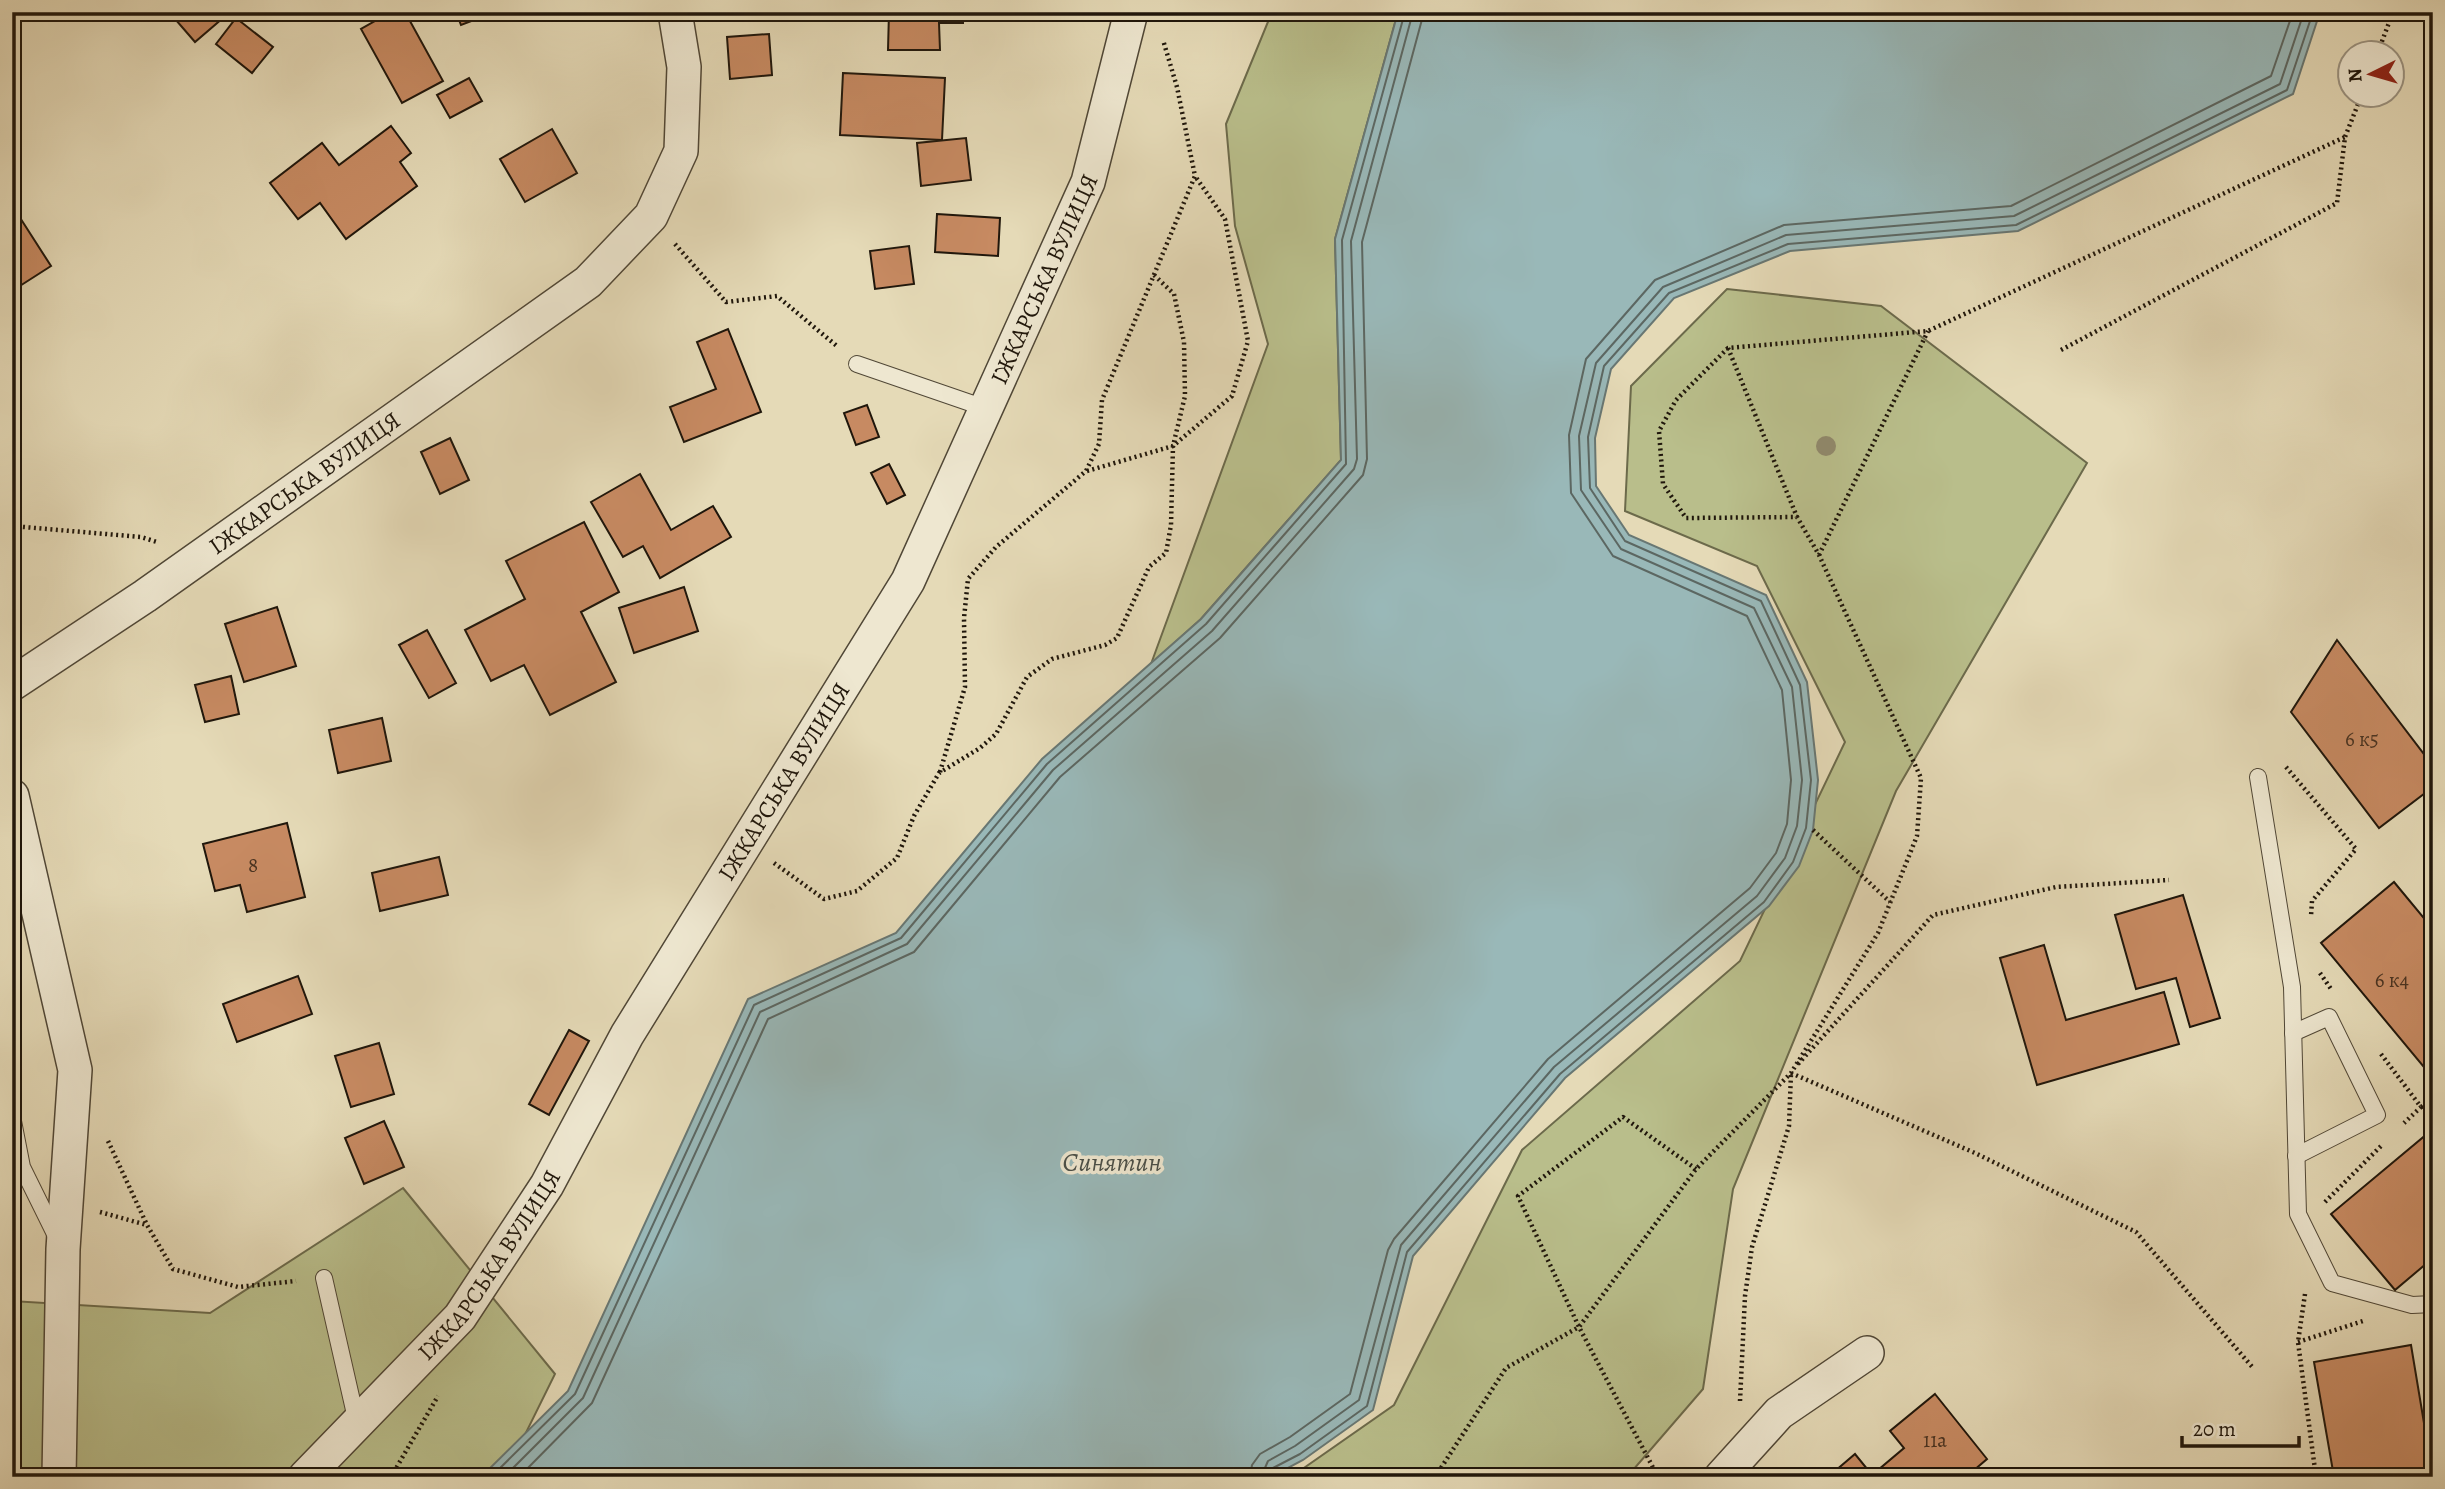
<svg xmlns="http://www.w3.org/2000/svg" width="2445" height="1489" font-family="Alegreya,serif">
  <rect width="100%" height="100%" fill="#e5dab7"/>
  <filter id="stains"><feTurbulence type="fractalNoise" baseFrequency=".00286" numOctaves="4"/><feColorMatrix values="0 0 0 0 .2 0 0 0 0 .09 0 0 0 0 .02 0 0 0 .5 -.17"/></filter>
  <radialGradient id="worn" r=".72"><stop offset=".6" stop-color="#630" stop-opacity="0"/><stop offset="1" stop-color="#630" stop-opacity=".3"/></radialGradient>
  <g fill="#b9be8b" stroke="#6c6a4b" stroke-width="2">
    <path d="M1272 12H1398L1335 239 1341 460 1201 619 1151 664 1268 344 1235 226 1226 124Z"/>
    <path d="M1727 289 1881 306 2087 463 1896 791 1733 1189 1703 1389 1627 1477H1291L1394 1405 1522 1150 1740 961 1845 742 1757 566 1625 511 1631 386Z"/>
    <path d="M403 1188 555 1374 504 1477H12V1301L210 1313Z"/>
  </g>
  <path fill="#99b8b8" stroke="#687773" stroke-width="2" d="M1398 12H2320L2293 94 2018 231 1790 251 1674 298 1611 369 1595 438 1596 486 1629 535 1766 595 1807 682 1818 780 1813 830 1799 866 1769 906 1565 1078 1413 1256 1373 1410 1303 1460 1271 1477H481L568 1391 748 999 896 933 1042 759 1201 619 1341 460 1335 239Z"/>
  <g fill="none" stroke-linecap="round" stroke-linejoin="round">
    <g stroke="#5c6762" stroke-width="2">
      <path d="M491 1477 575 1394 754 1005 901 938 1047 764 1206 624 1346 464 1342 240 1405 12"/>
      <path d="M504 1477 583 1398 760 1012 907 944 1053 770 1212 631 1354 469 1357 459 1351 241 1413 12"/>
      <path d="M519 1477 592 1403 768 1019 914 952 1060 777 1220 638 1363 475 1367 459 1362 242 1424 12"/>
      <path d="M1250 1477 1252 1465 1260 1454 1290 1437 1350 1394 1388 1250 1394 1239 1548 1059 1750 888 1776 853 1787 824 1791 780 1782 690 1747 616 1613 556 1571 493 1569 435 1586 359 1655 280 1784 225 2011 206 2271 76 2293 12"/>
      <path d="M1261 1477 1268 1461 1295 1446 1359 1400 1401 1245 1554 1067 1757 896 1785 858 1797 826 1802 780 1792 687 1754 608 1621 549 1581 490 1579 436 1596 363 1663 287 1786 235 2014 216 2280 84 2304 12"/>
      <path d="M1270 1477 1273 1468 1300 1454 1367 1406 1407 1252 1560 1074 1764 902 1793 862 1806 828 1811 780 1800 685 1761 601 1625 541 1590 488 1588 437 1604 366 1669 293 1788 244 2016 225 2287 90 2313 12"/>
    </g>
  </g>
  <g fill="#c78a62" stroke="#1f160b" stroke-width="2">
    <path d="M169 12H230L195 42Z"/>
    <path d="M391 12H405L443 81 402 103 361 29Z"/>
    <path d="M456 12H495L461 25Z"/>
    <path d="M889 12H963V23H939L940 50H888Z"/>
    <path d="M236 18 273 47 252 73 216 44Z"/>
    <path d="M769 34 772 75 730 79 727 37Z"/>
    <path d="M843 73 945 78 942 140 840 135Z"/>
    <path d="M469 78 482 101 450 118 437 95Z"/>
    <path d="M391 126 411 153 400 162 417 186 346 239 320 203 298 219 270 183 322 143 339 165Z"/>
    <path d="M552 129 577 173 525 202 500 159Z"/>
    <path d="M966 138 971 180 921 186 917 143Z"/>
    <path d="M17 213 51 266 12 291V217Z"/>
    <path d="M937 214 1000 218 998 256 935 252Z"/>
    <path d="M909 246 914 284 875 289 870 251Z"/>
    <path d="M728 329 761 412 684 442 670 407 716 389 697 342Z"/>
    <path d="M867 405 879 437 856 445 844 413Z"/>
    <path d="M450 438 469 480 440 494 421 452Z"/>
    <path d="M889 464 905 495 887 504 871 473Z"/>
    <path d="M640 474 671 530 713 506 731 537 660 578 643 546 623 557 591 502Z"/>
    <path d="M584 522 619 592 581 612 616 682 550 715 524 665 491 681 465 630 525 599 506 561Z"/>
    <path d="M684 587 698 631 634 653 619 608Z"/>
    <path d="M277 607 296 666 244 682 225 624Z"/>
    <path d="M427 630 456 683 429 698 399 645Z"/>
    <path d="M2337 640 2433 766V787L2379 828 2291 712Z"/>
    <path d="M231 676 239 714 205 722 195 685Z"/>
    <path d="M382 718 391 761 338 773 329 730Z"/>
    <path d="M287 823 305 897 247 912 240 885 215 891 203 844Z"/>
    <path d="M439 857 448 895 380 911 372 873Z"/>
    <path d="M2394 882 2433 929V1078L2321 943Z"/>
    <path d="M2183 895 2220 1018 2190 1027 2176 978 2136 989 2115 915Z"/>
    <path d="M2044 945 2066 1020 2164 992 2179 1044 2037 1085 2000 958Z"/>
    <path d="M298 976 312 1014 237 1042 223 1004Z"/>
    <path d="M569 1030 589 1041 549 1115 529 1104Z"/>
    <path d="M379 1043 394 1094 351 1107 335 1056Z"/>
    <path d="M384 1121 404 1167 364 1184 345 1138Z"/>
    <path d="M2433 1129V1258L2395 1290 2331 1214Z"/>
    <path d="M2411 1345 2433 1477H2334L2314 1362Z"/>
    <path d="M1935 1394 1987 1459 1966 1477H1828L1855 1454 1872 1475 1904 1448 1890 1431Z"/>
  </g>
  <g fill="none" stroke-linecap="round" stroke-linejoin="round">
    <g stroke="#504736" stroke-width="18">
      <g id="service">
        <path d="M857 364 985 408"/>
        <path d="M2258 777 2292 987 2298 1214 2332 1283 2412 1305 2433 1304"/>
        <path d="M2293 1033 2329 1017 2377 1115 2296 1156"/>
        <path d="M12 1116 22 1167 57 1238"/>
        <path d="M324 1278 357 1423"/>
      </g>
    </g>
    <g stroke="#504736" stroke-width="36">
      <g id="minor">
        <path id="s1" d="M12 684 145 596 588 282 651 216 681 151 684 67 675 12"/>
        <path d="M12 796 75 1070 63 1249 59 1477"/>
        <path id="s2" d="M305 1477 460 1317 547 1185 627 1035 908 581 1088 182 1131 12"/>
        <path d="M1721 1477 1779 1413 1867 1353"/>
      </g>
    </g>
    <g stroke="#1f160b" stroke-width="4.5" stroke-dasharray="2 3.5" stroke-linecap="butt">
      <path d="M2378 52 2393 12"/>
      <path d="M675 244 726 302 777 296 838 347"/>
      <path d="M1728 348 1797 517"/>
      <path d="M2061 350 2337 203 2345 137 2362 94"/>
      <path d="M1087 471 1173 446 1185 396 1184 342 1174 294 1154 275"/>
      <path d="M12 526 141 537 157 542"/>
      <path d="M1819 555 1928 331"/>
      <path d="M2286 767 2356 849 2312 901 2311 916"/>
      <path d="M940 772 965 687 964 618 968 579 996 547 1086 471 1099 444 1102 400 1195 176 1177 87 1163 40"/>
      <path d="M1813 830 1890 902"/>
      <path d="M774 863 824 899 857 891 897 858 914 816 939 773 980 748 996 734 1027 677 1052 659 1105 645 1117 638 1149 567 1166 553 1171 525 1173 446 1232 396 1248 341 1225 219 1195 176"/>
      <path d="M2320 973 2331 989"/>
      <path d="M2381 1054 2421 1107 2404 1123"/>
      <path d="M1798 1064 1933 915 2056 887 2169 880"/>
      <path d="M1791 1073 1975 1153 2136 1232 2254 1369"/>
      <path d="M2421 1107 2433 1100"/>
      <path d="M108 1141 147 1225"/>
      <path d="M2325 1202 2381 1146"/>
      <path d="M100 1212 147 1225 173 1269 238 1287 296 1281"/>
      <path d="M2305 1294 2298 1342 2316 1477"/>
      <path d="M2298 1342 2363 1321"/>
      <path d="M1740 1401 1745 1296 1752 1247 1789 1126 1791 1073"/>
      <path d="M391 1477 438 1396"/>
      <path d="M1435 1477 1506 1368 1579 1327 1518 1196 1623 1117 1696 1169"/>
      <path d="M1658 1477 1579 1327 1696 1169 1791 1073 1878 933 1917 836 1921 778 1819 555 1797 517 1686 518 1663 484 1659 431 1676 400 1728 348 1928 331 2345 137"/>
    </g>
    <use href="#service" stroke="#eee7d0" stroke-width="16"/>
    <use href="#minor" stroke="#eee7d0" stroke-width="33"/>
  </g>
  <circle fill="#918a6d" cx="1826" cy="446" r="10"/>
  <g text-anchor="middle" stroke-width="7" stroke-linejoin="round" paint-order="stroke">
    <g font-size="21" fill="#493321">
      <text x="2362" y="746">6 к5</text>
      <text x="253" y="872">8</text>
      <text x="2392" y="987">6 к4</text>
      <text x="1935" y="1447">11а</text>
    </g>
    <g font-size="24" fill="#1f160b" stroke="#eee7d0">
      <text dy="8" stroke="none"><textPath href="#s2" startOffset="1416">ІЖКАРСЬКА ВУЛИЦЯ</textPath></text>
      <text dy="8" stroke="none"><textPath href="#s1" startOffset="355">ІЖКАРСЬКА ВУЛИЦЯ</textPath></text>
      <text dy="8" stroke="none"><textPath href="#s2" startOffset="849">ІЖКАРСЬКА ВУЛИЦЯ</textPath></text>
      <text dy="8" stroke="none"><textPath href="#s2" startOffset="282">ІЖКАРСЬКА ВУЛИЦЯ</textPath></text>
    </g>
    <g font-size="26" font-style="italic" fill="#4a4f48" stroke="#eee7d0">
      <text x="1112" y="1171">Синятин</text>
    </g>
  </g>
  <rect width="2445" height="1489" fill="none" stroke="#e5dab7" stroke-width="42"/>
  <rect x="14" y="14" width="2417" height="1461" fill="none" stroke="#1f160b" stroke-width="3.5"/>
  <rect x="21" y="21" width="2403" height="1447" fill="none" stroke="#1f160b" stroke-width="2"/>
  <g transform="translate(2371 74) rotate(265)"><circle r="33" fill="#eee7d0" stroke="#9b9381" stroke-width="2"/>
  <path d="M0-5L12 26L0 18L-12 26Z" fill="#8f2418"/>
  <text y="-10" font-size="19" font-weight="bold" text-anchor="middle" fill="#1f160b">N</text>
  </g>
  <path d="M2182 1436v10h117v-10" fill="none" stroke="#1f160b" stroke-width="3.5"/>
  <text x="2193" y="1436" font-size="21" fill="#1f160b" stroke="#eee7d0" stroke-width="5" paint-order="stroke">20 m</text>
  <rect width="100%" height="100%" filter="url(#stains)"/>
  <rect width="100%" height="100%" fill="url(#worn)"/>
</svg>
